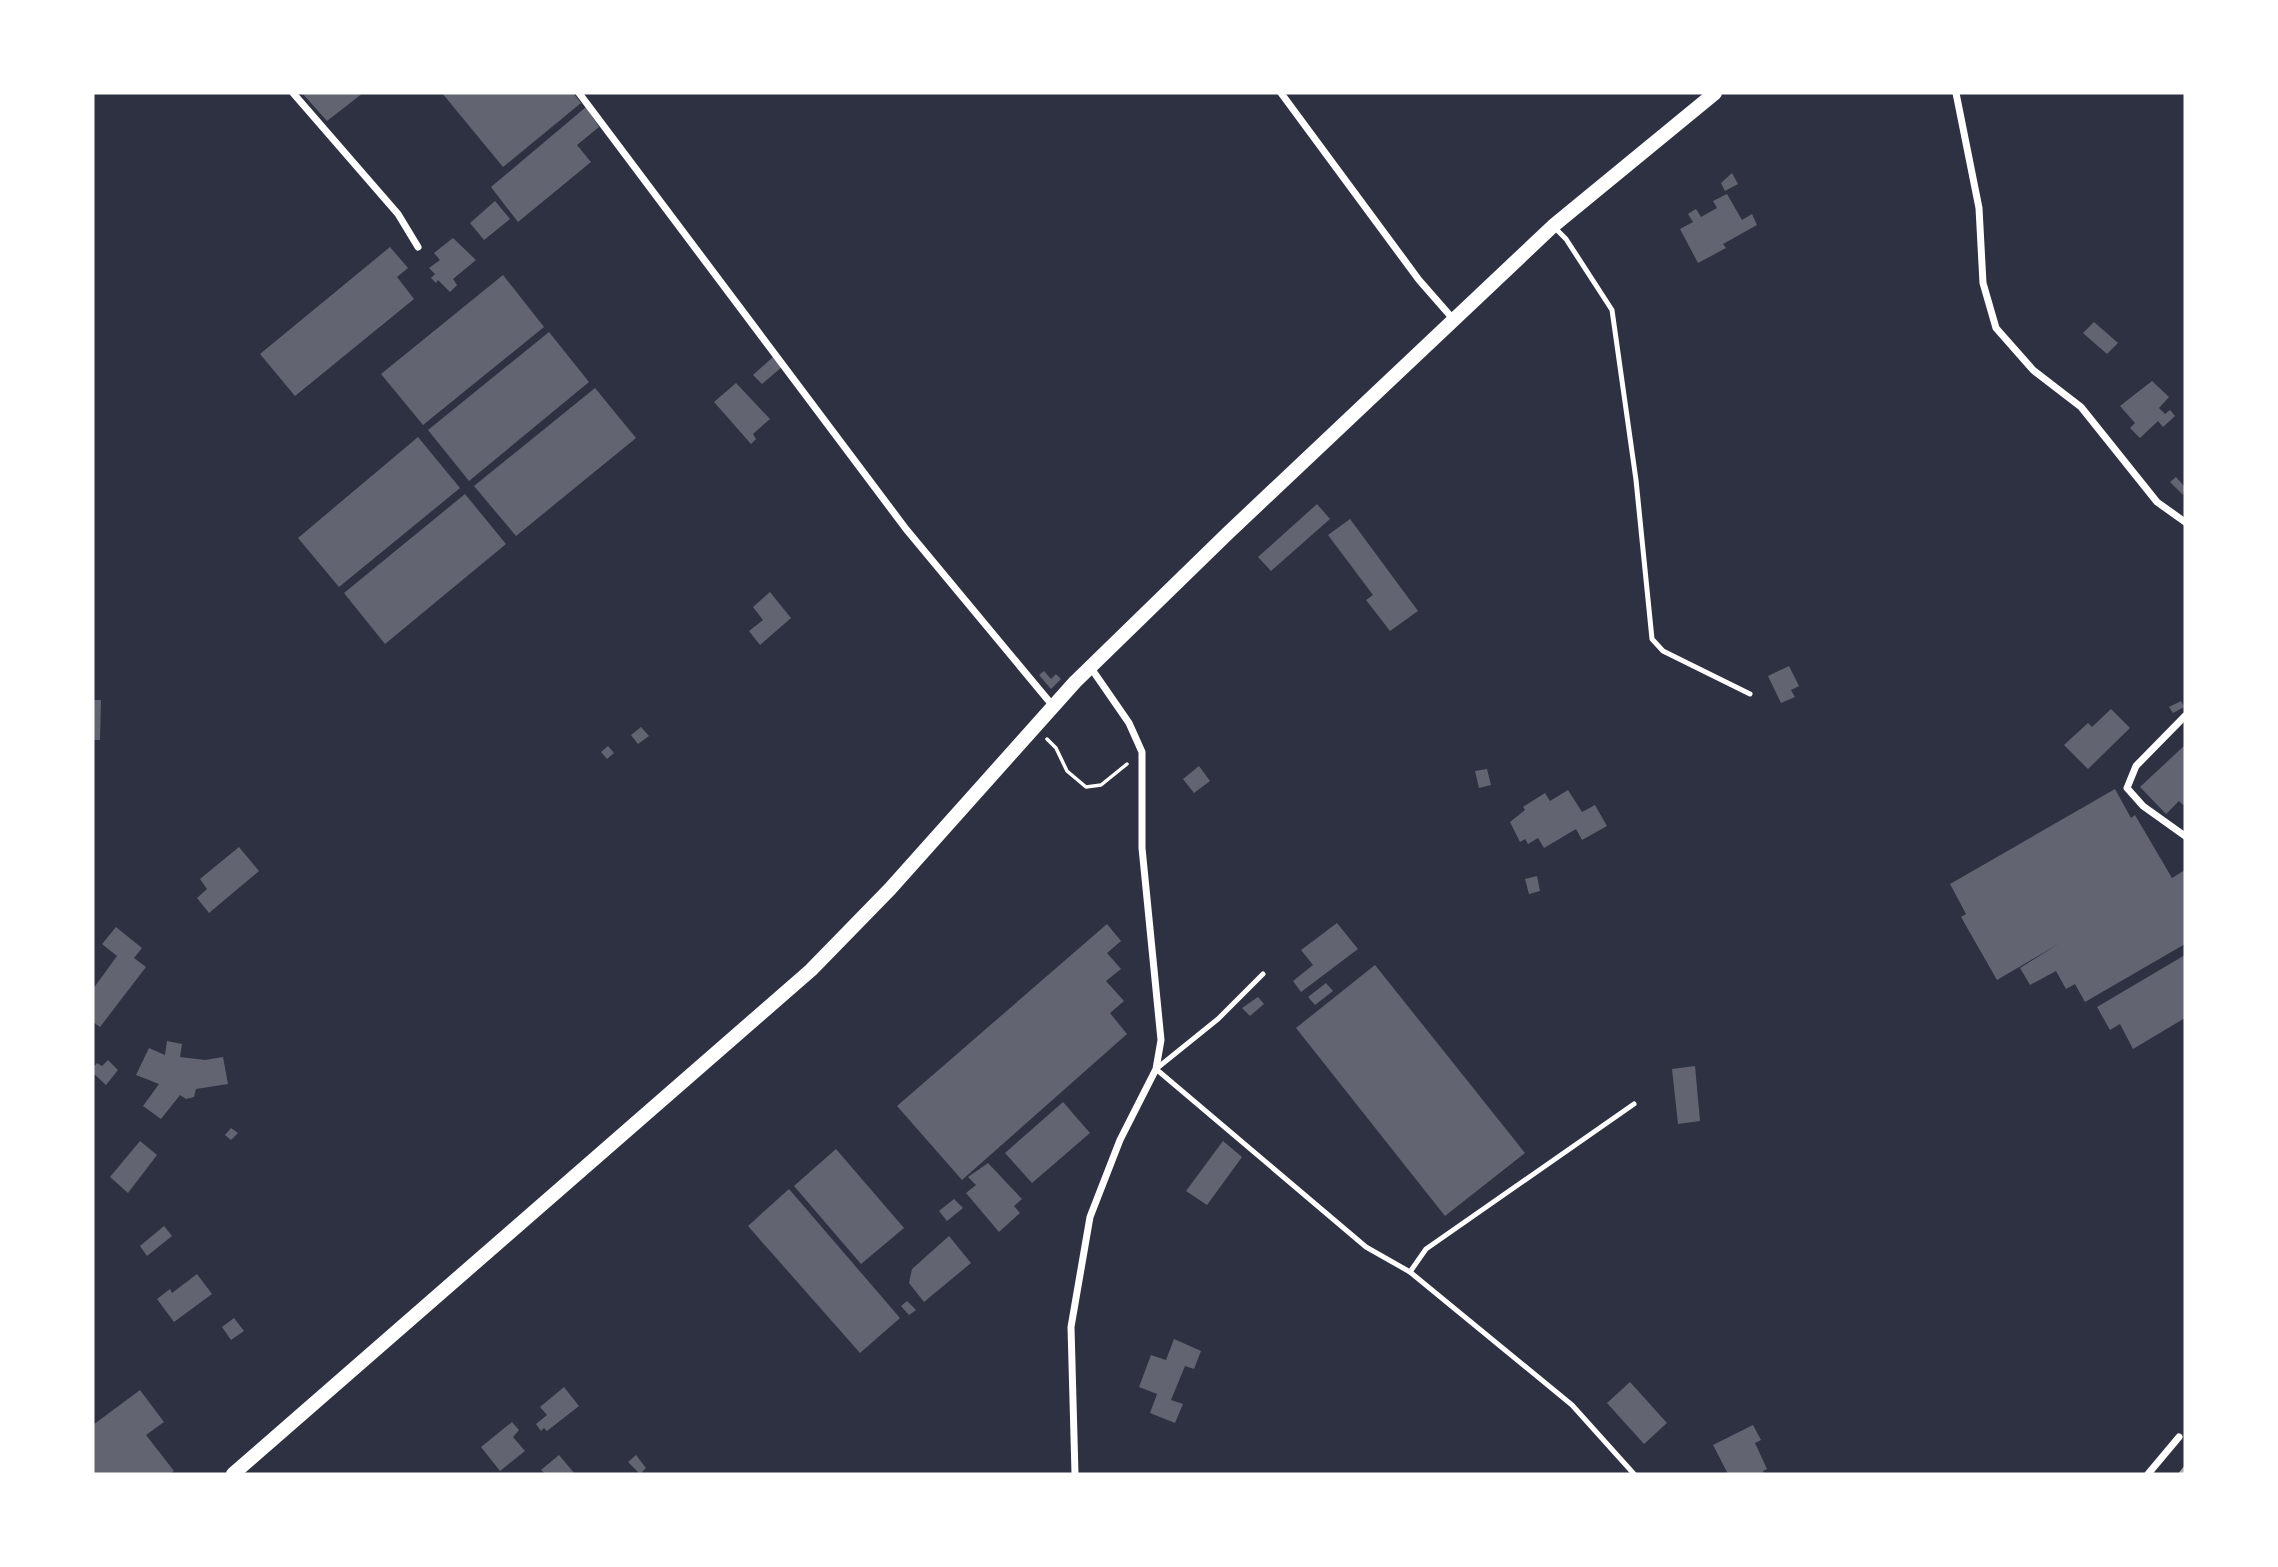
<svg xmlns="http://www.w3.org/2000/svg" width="2278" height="1567" font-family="'Fira Sans',sans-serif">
  <rect width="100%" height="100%" fill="#2d3142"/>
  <g fill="#626471">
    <path d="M302 93H363L327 121Z"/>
    <path d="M442 93H573L581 103 503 167Z"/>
    <path d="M586 107 599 127 577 145 591 162 518 222 491 187Z"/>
    <path d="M1732 173 1738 184 1725 191 1721 183Z"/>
    <path d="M1727 194 1742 220 1752 214 1757 225 1723 244 1726 248 1698 263 1680 229 1693 222 1688 214 1696 209 1701 217 1717 208 1713 201Z"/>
    <path d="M495 201 510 219 484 240 470 223Z"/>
    <path d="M453 238 476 260 453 279 457 285 450 292 438 280 436 283 431 278 435 274 429 268 440 260 434 253Z"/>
    <path d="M390 247 408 268 397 277 414 299 295 396 260 354Z"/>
    <path d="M503 275 544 327 423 425 381 374Z"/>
    <path d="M2094 322 2118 343 2107 354 2083 333Z"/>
    <path d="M549 332 589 382 469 481 428 430Z"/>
    <path d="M773 357 782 367 762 384 753 375Z"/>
    <path d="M2152 381 2169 397 2159 408 2165 414 2170 410 2175 416 2163 427 2158 421 2140 438 2130 428 2135 423 2120 406Z"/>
    <path d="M736 383 770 419 753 434 756 439 751 444 714 402Z"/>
    <path d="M595 388 636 438 516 536 474 486Z"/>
    <path d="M418 437 460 488 339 587 298 538Z"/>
    <path d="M2176 477 2185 487 2183 495 2170 482Z"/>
    <path d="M465 494 506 544 385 644 344 593Z"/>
    <path d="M1317 504 1330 519 1271 571 1258 557Z"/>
    <path d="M1350 519 1418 611 1390 631 1366 600 1373 595 1328 535Z"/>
    <path d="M770 592 791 618 760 645 749 631 763 620 753 607Z"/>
    <path d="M1789 666 1799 686 1791 690 1795 697 1781 703 1768 676Z"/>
    <path d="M1044 671 1051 679 1056 674 1061 679 1051 689 1039 675Z"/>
    <path d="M93 700H101L100 740H93Z"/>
    <path d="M2181 701 2184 707 2173 713 2169 707Z"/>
    <path d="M2111 709 2130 728 2088 769 2064 745 2088 723 2092 727Z"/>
    <path d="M641 727 649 736 638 744 631 735Z"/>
    <path d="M2185 745V802L2183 805 2179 801 2166 814 2140 787Z"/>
    <path d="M608 746 614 753 607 759 601 752Z"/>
    <path d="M1199 766 1210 781 1194 793 1183 779Z"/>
    <path d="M1487 769 1491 785 1479 788 1475 771Z"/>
    <path d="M2115 789 2131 818 2135 815 2172 878 2185 870V944L2085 1002 2075 984 2066 989 2056 971 2030 985 2020 968 2060 943 1997 980 1961 917 1966 914 1950 884Z"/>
    <path d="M1568 790 1582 812 1595 805 1607 826 1582 840 1576 829 1544 848 1538 838 1528 844 1525 839 1520 842 1510 822 1525 810 1523 807 1545 793 1550 801Z"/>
    <path d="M239 847 259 871 209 913 197 898 207 889 200 879Z"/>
    <path d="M1537 876 1540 891 1529 894 1525 879Z"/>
    <path d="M1337 923 1358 949 1301 992 1293 981 1313 965 1301 950Z"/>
    <path d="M1107 924 1121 941 1107 953 1121 969 1106 981 1124 1001 1110 1013 1127 1034 962 1180 897 1106Z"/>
    <path d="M116 927 142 948 134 958 146 967 100 1027 93 1022V989L117 956 102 944Z"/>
    <path d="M2185 955V1018L2133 1049 2120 1024 2110 1030 2097 1007Z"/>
    <path d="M1375 965 1525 1153 1445 1216 1296 1028Z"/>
    <path d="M1326 983 1333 991 1315 1005 1308 997Z"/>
    <path d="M1258 997 1264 1004 1250 1016 1242 1008Z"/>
    <path d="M167 1041 182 1044 180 1057 205 1060 223 1057 228 1084 196 1089 194 1097 186 1099 180 1095 161 1119 143 1106 159 1084 136 1075 149 1048 165 1055Z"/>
    <path d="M108 1060 118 1070 106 1085 93 1073V1068L97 1063 102 1066Z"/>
    <path d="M1695 1066 1700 1121 1678 1124 1672 1069Z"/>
    <path d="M1063 1102 1090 1133 1032 1183 1005 1153Z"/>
    <path d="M231 1128 238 1133 231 1140 225 1135Z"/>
    <path d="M140 1141 157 1155 128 1193 110 1177Z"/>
    <path d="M1223 1141 1242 1157 1207 1205 1186 1191Z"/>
    <path d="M836 1149 904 1228 861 1264 794 1186Z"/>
    <path d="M988 1163 1022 1199 1014 1206 1020 1213 999 1232 966 1193 976 1185 968 1177Z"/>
    <path d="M789 1189 900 1318 860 1353 748 1226Z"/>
    <path d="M954 1199 963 1208 947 1221 939 1211Z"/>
    <path d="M164 1226 172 1236 147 1256 140 1246Z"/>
    <path d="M949 1236 971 1263 924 1302 909 1283 912 1269Z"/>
    <path d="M197 1274 212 1294 174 1322 157 1299 170 1289 172 1293Z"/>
    <path d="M907 1301 916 1310 909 1315 901 1306Z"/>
    <path d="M234 1318 244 1331 231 1340 222 1327Z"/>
    <path d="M1174 1339 1201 1351 1194 1369 1185 1366 1171 1400 1183 1404 1175 1423 1150 1413 1157 1394 1139 1387 1151 1355 1166 1360Z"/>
    <path d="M1630 1382 1667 1423 1644 1444 1607 1403Z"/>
    <path d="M564 1387 579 1406 547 1431 544 1428 541 1431 536 1424 547 1415 540 1407Z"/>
    <path d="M140 1390 164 1422 146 1435 174 1471 170 1474H93V1425Z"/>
    <path d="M512 1422 519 1430 513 1437 525 1451 500 1471 481 1447Z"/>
    <path d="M1753 1425 1761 1440 1755 1443 1767 1469 1763 1471 1764 1474H1728L1713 1445Z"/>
    <path d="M559 1455 575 1474H545L541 1470Z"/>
    <path d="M636 1455 646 1468 640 1474 628 1462Z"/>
  </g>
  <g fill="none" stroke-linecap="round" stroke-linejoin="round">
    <path stroke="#fff" stroke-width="3.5" d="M1047 739 1056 748 1067 771 1086 787 1101 785 1127 764"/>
    <g stroke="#fff" stroke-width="5">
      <path d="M1553 226 1566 239 1612 310 1636 480 1652 639 1663 651 1750 694"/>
      <path d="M1263 974 1218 1019 1156 1069 1366 1247 1410 1272 1572 1405 1634 1474"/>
      <path d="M1410 1272 1426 1249 1634 1104"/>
    </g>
    <g stroke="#fff" stroke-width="7">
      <path d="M293 93 398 214 418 247"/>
      <path d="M579 93 906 529 1053 706"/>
      <path d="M1281 93 1419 280 1454 320"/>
      <path d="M1956 93 1979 208 1983 283 1996 328 2033 370 2081 407 2157 502 2185 522"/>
      <path d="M2185 716 2136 766 2127 788 2143 806 2185 836"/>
      <path d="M1075 1474 1071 1327 1090 1217 1120 1140 1156 1069 1161 1040 1142 848V752L1129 723 1091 668"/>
      <path d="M2148 1474 2179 1437"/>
    </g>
    <path stroke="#fff" stroke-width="14" d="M233 1474 811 970 890 889 1075 682 1228 533 1553 226 1715 93"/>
    <path stroke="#abadb3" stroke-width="5" d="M2181 1474 2185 1469"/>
  </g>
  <rect width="2278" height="1567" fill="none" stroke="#ffffff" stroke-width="189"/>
</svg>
